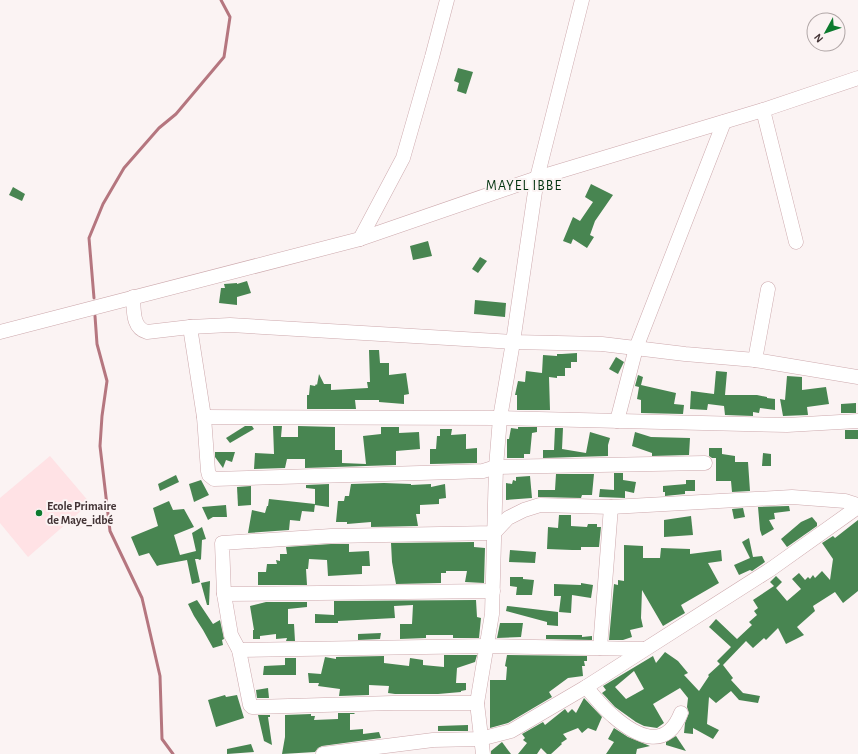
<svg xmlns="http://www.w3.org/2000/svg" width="858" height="754" font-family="'Alegreya Sans',sans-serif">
  <rect width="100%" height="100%" fill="#fbf3f3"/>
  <path fill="#ffe2e5" d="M50 456 90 503 28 557 0 523V498Z"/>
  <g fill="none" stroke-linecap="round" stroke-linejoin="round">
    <g stroke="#b5767f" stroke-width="3">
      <path d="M94 298 89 238 103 204 124 168 159 128 176 114 224 57 230 17 221 0"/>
      <path d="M95 316 97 344 107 381 102 416 100 446 110 531 142 598 160 676 162 739 173 754"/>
    </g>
  </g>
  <g fill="#488551" fill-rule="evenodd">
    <path d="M458 68 473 72 466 94 457 91 459 83 454 81Z"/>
    <path d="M591 184 613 195 595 221 590 235 594 237 587 248 573 239 571 244 563 241 573 217 580 221 593 202 585 197Z"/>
    <path d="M13 187 25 194 22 201 9 195Z"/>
    <path d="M428 241 432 256 413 260 410 246Z"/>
    <path d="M480 257 487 261 478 273 472 269Z"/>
    <path d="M247 281 251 293 237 297V305L219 303 221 288H225L224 284 237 283V284Z"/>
    <path d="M475 300 506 303 505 317 474 314Z"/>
    <path d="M369 350H379L380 363H389V375L406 373 409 394 404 395V404L379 402V400H355L356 409H307V395H309L310 385 315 386 316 384 317 385 319 374 324 384H331V390L368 388 367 382H370Z"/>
    <path d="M577 353V362H571V368H565V376H557V378L549 377 550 410H517V395H515L518 381 525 382 526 371 542 373 543 355 557 356V354H562Z"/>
    <path d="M616 357 624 362 618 374 609 369Z"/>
    <path d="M716 371 727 372 725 395H757L767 397V398L775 399V410L760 408 759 413 753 412V416L725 415 724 406 708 404 707 410 690 409 691 391 714 394Z"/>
    <path d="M638 375 643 377 641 385 676 393 674 404 684 405 683 414 641 413V400L637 399 639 387 635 386Z"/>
    <path d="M787 376 802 377V390L826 387 829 404 807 407 808 415 783 416 780 399 785 400Z"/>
    <path d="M856 403V413H841V404Z"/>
    <path d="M245 426H252L254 429 230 443 226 438Z"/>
    <path d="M273 426H282L281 437H298V426L335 427V450H342V463L366 464 363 436 381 434V427H399V433L419 432 420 449 396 451V465L305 468V459H287L285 468 254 469 255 453 274 454Z"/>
    <path d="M518 427H537V432L532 433 530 454H524V458H507V439H509L511 428 518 429Z"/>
    <path d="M555 428H563L562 449 586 453 590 432 610 438 608 445V456L543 458V450H554Z"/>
    <path d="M440 429H452L451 435 466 434V449L477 448V463L430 464V449H436L437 436H440Z"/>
    <rect x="845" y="430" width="13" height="9"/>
    <path d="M635 432 651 437 690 438 689 455 652 456V453L632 446Z"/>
    <path d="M709 448H722V454L735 456V462H748L750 491 732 492 731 481H716V458H712L709 456Z"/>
    <path d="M215 452H235L232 462 226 460 223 468 215 457Z"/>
    <path d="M763 453 771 454V466H762Z"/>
    <path d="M614 473H623V480L636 482 634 493 625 491V498L599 497 600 489 614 490Z"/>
    <path d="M556 474H594L592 495H582L581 498 538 497V490H555Z"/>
    <path d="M176 475 179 482 160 491 158 484Z"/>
    <path d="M530 476 532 498 506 500V483L512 484 513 480 516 481V477Z"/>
    <path d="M201 480 209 495 194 502 189 484Z"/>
    <path d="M686 480H695V491H685V494L665 496V492H663V486L686 484Z"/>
    <path d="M384 483 411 484V485L431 484V487L445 484 446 498 439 499V504L420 505V514H416L418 526 371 527V522L347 524V522H336L338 501H344L345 496H349L351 484Z"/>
    <path d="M329 484V507L315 505V489L306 488V485Z"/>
    <path d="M251 486V505L238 506 237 487Z"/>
    <path d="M269 499 315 504 314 512 302 511 300 521 290 520 289 530 248 533 252 510 265 513 267 506H268Z"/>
    <path d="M169 501 173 510 184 509 194 527 174 535 180 555 196 551 192 533 202 527 206 539 202 540 201 559 200 560 198 559H195L200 582 192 584 187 560 160 565 157 566 149 553 139 556 131 537 158 526 153 508Z"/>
    <path d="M226 505 227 517H213L208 520 202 507Z"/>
    <path d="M789 506 790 511 774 513 775 519 769 520 774 529 762 536 760 530 758 507Z"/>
    <path d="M743 508 745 517 734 519 732 509Z"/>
    <path d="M559 515H571V526L587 527 588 524H597V527H601L599 547H581V550H572L547 549 548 527 558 528Z"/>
    <path d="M691 516 693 535 664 537V520Z"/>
    <path d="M812 517 817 523V526L787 547 781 539 801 522Z"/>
    <path d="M858 520V591L843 603 835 592 813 606 815 611 797 627 804 635 786 644 778 628 766 640 764 638 753 648 746 641 723 665 733 678 731 680 743 693 760 696 758 703 739 700 731 691 716 703 709 697 707 724 719 730 713 739 693 728V734L684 733 685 723 689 713 687 707 688 698 680 688 653 704 664 723 657 728 644 726 636 722 615 707 602 693 606 690 603 686 653 656 656 663 665 652 678 661 688 673 684 675 699 691 709 676 708 675 720 664 717 661 731 647 709 627 716 619 737 639 752 625 749 622 757 615 754 611 758 608 753 600 774 586 770 582 776 576 782 582 776 588 787 601 801 589 792 579 799 573 805 580 808 577 810 579 813 575 815 578 822 571 830 580 833 559 822 543 833 536 835 538ZM634 671 644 689 626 699 615 687Z"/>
    <path d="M749 538 753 557 762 556 765 562 752 571 750 570 739 575 734 565 750 558 742 542Z"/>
    <path d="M474 542V547L485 548 484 583 465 582 467 571H446V573H441V583L396 584 392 562 391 543Z"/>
    <path d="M331 544H349V552L369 551 370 566H362V574L328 576 327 560 309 559 308 569H306L307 585H258V572H266L267 564H277L276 560 280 561V554H287L286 547Z"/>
    <path d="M624 545 643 546V558H660L661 548 690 549V554L721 550 722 561 708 563 719 583 681 605 685 613 663 626 642 590 641 618 643 627 630 630 632 637 623 640H609L614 584 618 585V580L624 581Z"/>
    <path d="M510 550 536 552 535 563 509 562Z"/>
    <path d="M510 577H523V579L534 580 532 595H516L517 587 510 586Z"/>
    <path d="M210 581 209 605H207L201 583Z"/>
    <path d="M581 583 593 585 591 598 572 595 571 613 559 612 561 596H554V584L581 585Z"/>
    <path d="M197 600 213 624 220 620 224 639 222 640 223 645 213 648 203 630 194 616 188 604Z"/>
    <path d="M476 600 477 617 481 618 479 638H453V635H426V638L400 639V624H412L413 605 394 606 395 618 338 621V623H315V614L334 615V601Z"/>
    <path d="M266 602H307V607L288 609V624H294L295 641H286L287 638 276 639V634L260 636V639H253V630H254L250 606Z"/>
    <path d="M507 606 558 612V626L547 625V622L506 611Z"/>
    <path d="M500 623H523L521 637 497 638Z"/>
    <path d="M381 633 380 639 358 640V634Z"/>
    <path d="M546 635H582V637L592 636V640L546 639Z"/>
    <path d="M444 655H477L475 662 457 668 456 683H466V690L461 691V692L438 694H395L388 693 389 686 369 685V695L339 696 340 689 318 686 319 683H309L308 673 321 674 325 657 336 659V657L384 656V663L409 666 410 658 423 660V665L444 667Z"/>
    <path d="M507 655 587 656V661H584L585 666H582L583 676 568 678 549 692 552 697 508 723 490 728V680H506L507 667 505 666Z"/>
    <path d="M285 658H296V675H263L264 666 285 665Z"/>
    <path d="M268 688 269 698H257L256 690Z"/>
    <path d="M225 695 226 697 237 695 244 718 216 727 208 700Z"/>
    <path d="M584 698 602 717 596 731 588 728 582 733 578 728 563 734 567 739 561 743 562 744 551 754H547L541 748 537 754H518L527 743 523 740 525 738 522 734 543 722 545 725 565 709 568 713 572 709 576 713Z"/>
    <path d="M338 713H354L355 714H350V730L363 729V734L379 732 381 738 322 746 318 748 315 752 282 754 285 737V715L311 714V716H315L314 720 338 719Z"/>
    <path d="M258 715H270V717H268L272 745 264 741Z"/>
    <path d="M468 725V731H438V726Z"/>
    <path d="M614 728 628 737 650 746 637 749 636 754H606L614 742 608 739Z"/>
    <path d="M676 736 686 751 666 745V742Z"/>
    <path d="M502 742 511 754H491V751Z"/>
    <path d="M251 744 254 752 227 754V749Z"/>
  </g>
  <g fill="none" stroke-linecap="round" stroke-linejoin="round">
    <g stroke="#cda9ad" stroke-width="15">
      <g id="minor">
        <path d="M763 110 796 242"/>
        <path d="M360 239 403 158 432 57 447 0"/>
        <path d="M133 297C134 310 132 328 147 332L190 327 230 325 513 342 602 344 685 354 755 360 858 377"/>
        <path d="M190 327 204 417 208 471 209 475 214 479 455 472 483 471 496 467 705 463"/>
        <path d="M0 332 360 239 537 178 763 110 858 78"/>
        <path d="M755 360 768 289"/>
        <path d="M204 417 500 418 787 425 858 421"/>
        <path d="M617 421 636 348 724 122"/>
        <path d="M224 594 493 591"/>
        <path d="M600 648 611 507"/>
        <path d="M239 650 487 646 644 649"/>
        <path d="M586 687C594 696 603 708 613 716 637 737 666 751 681 713"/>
        <path d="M477 703H393L252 707 250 705 239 650 231 635 224 594 222 543 331 536 494 533 508 518 524 510 540 505 611 507 792 497 845 501 858 505"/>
        <path d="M323 754 433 740 480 739 511 731 586 687 771 569 858 507"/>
        <path d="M483 754 477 703 492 614 496 467 500 418 513 342 537 178 582 0"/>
      </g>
    </g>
    <use href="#minor" stroke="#fff" stroke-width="14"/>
  </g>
  <circle fill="#0d7a2e" stroke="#fbf3f3" stroke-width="1.5" cx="39" cy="513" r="4"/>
  <g text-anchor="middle" stroke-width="4" stroke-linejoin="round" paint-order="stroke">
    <g font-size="12" font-weight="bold" fill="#433436" stroke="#fbf3f3" text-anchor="start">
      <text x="47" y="510">Ecole Primaire<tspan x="47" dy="14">de Maye_idbé</tspan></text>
    </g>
    <g font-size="14" letter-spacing="1" fill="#02330f" stroke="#fbf3f3">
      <text x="524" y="190">MAYEL IBBE</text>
    </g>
  </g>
  <g transform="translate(826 32) rotate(230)"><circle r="19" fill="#fbf3f3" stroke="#b1a7a7"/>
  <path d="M0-3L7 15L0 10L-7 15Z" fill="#0d7a2e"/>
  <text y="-6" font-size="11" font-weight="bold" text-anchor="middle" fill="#433436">N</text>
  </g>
</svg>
